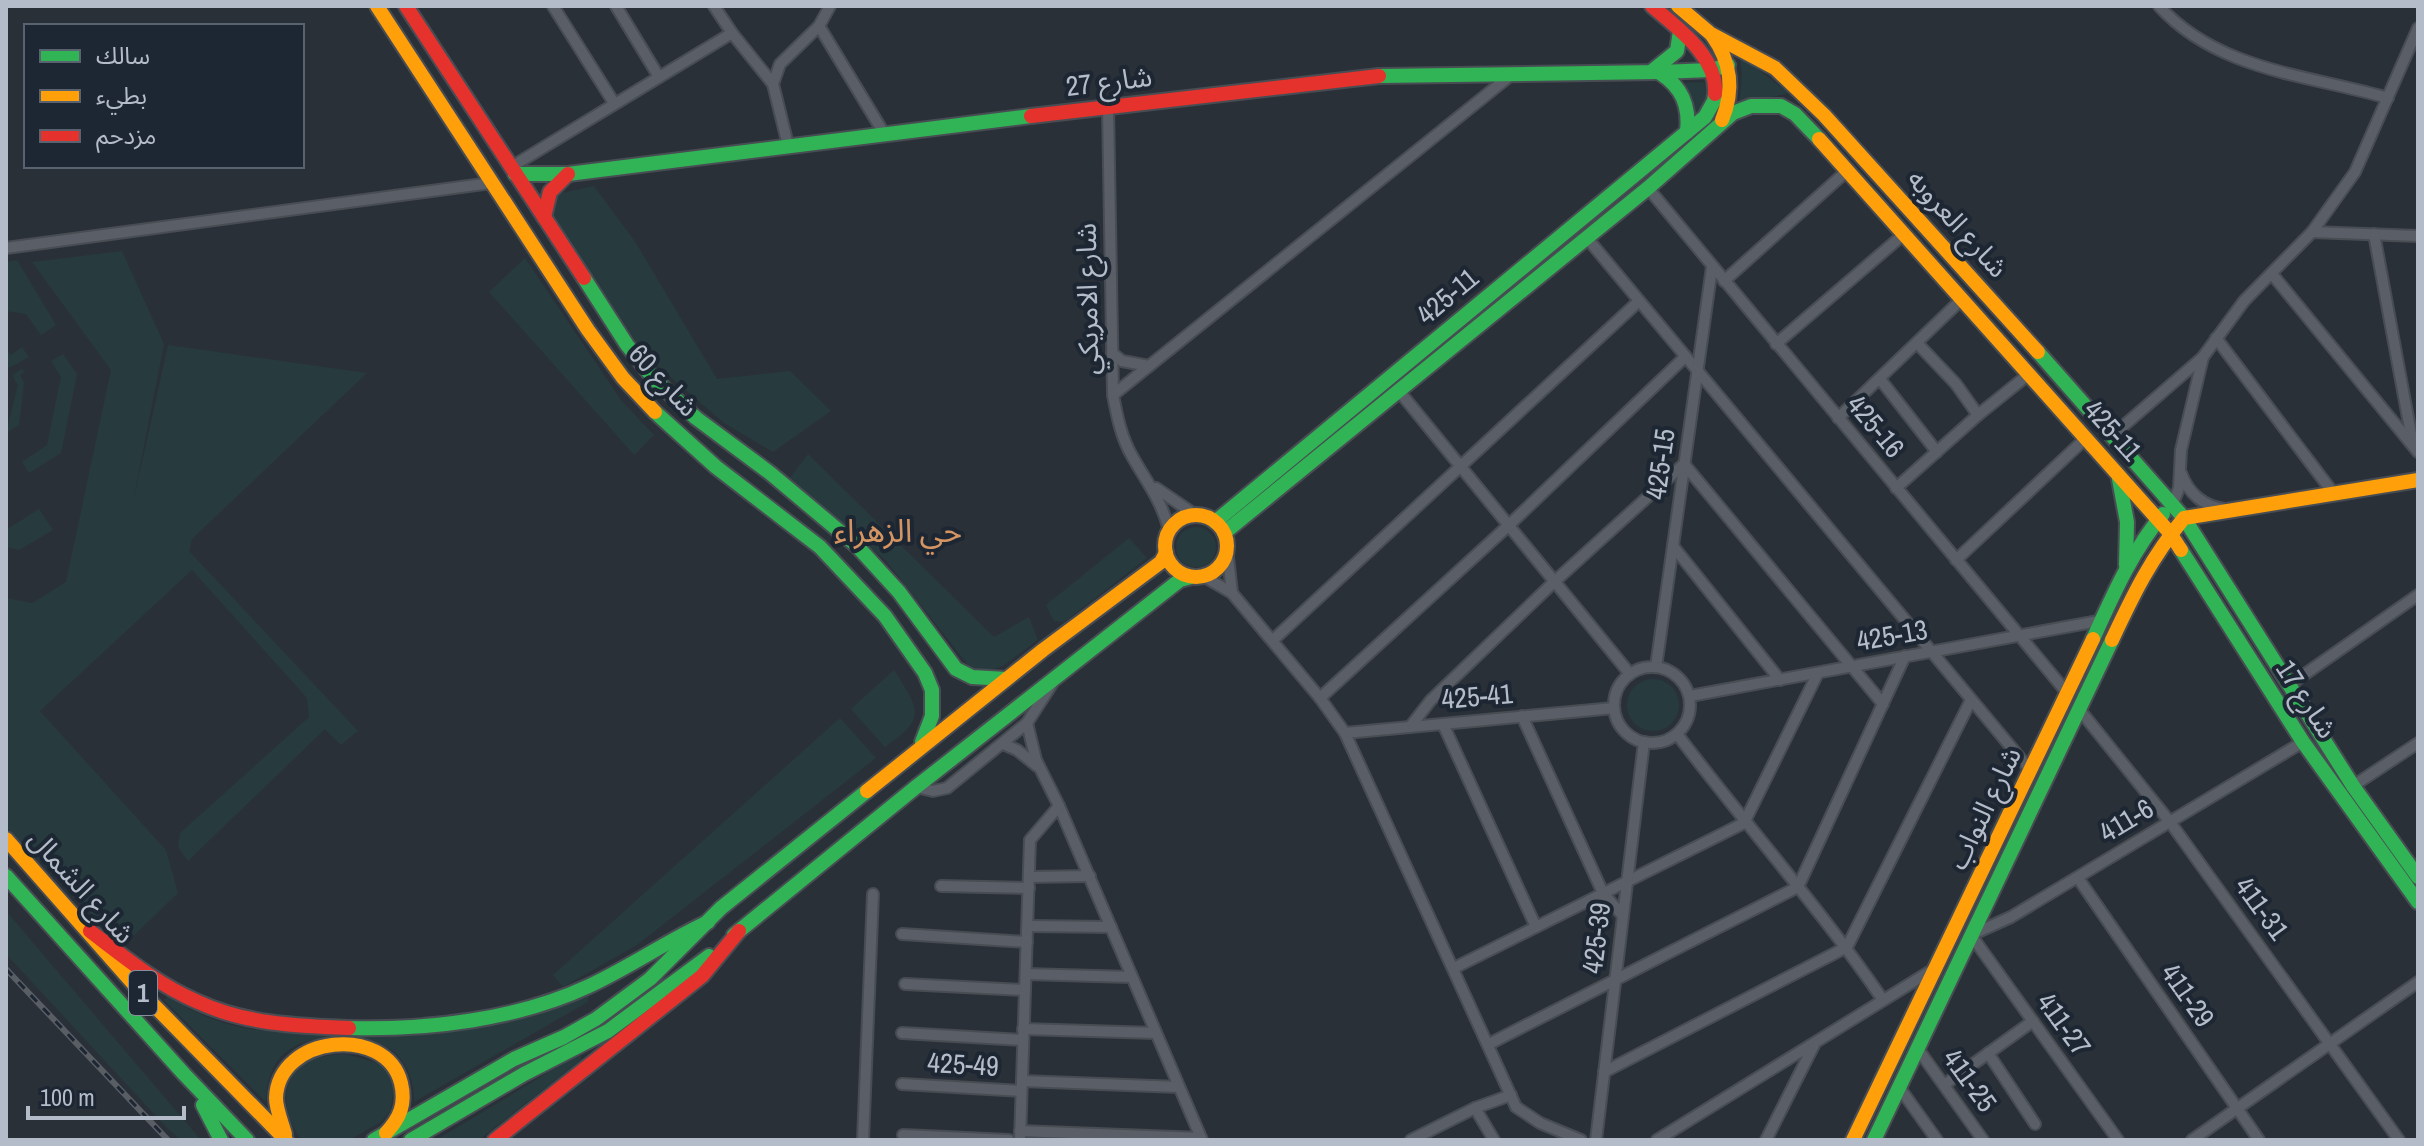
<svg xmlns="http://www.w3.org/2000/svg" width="2424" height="1146" font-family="'Archivo Narrow','Noto Sans Arabic',sans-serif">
  <rect width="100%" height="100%" fill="#2a3038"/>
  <g fill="#273a3e">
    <path d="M1740 56 1789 93 1739 105 1742 75Z"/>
    <path d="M1704 82 1707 96 1696 116 1692 101 1681 83Z"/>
    <path d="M594 186 636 243 717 379 790 371 831 411 773 452 724 423 645 355 553 220 552 211 557 194Z"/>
    <path d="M122 251 164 344 133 502 168 345 367 373 192 539 189 551 358 731 341 745 325 729 188 861 178 847 180 833 309 717 307 698 192 570 40 711 166 850 178 893 123 946 6 827V598L32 603 66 582 111 370 32 262Z"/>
    <path d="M525 258 621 400 654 435 634 455 489 292Z"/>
    <path d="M17 260 56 325 41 335 26 314 6 311V262Z"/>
    <path d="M22 347 29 357 9 368 6 362V349L11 355Z"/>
    <path d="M63 354 77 374 61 453 29 473 22 462 47 445 61 377 51 361Z"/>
    <path d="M22 369 24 372 20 375 24 383 19 425 6 433 18 385 12 375Z"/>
    <path d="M808 454 994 637 1029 617 1038 640 1003 666 981 673 968 665 886 561 790 478Z"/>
    <path d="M39 509 53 530 19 550 6 547V530Z"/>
    <circle cx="1196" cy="547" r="20"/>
    <path d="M1129 538 1147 558 1064 622 1054 621 1046 605Z"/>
    <path d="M894 670C920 711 927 718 885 747L851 709Z"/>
    <circle cx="1653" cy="705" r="26"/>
    <path d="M840 718 876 758 637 945 563 987 553 975Z"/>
    <path d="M6 911 201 1140H181L168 1129 6 954Z"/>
    <path d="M589 995 588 1002 414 1102C415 1080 404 1054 383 1045 373 1040 357 1041 346 1039 299 1035 267 1051 266 1102L164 1000 168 996C249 1051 334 1031 424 1018 479 1011 534 1003 589 995Z"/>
    <path d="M345 1054 378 1063 389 1075 394 1089 390 1111 381 1122 349 1140H302C283 1117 277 1080 307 1062 318 1056 332 1055 345 1054Z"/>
    <path d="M577 1055 581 1056V1060L479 1140H436Z"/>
  </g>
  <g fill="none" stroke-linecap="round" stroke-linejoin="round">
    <g stroke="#484c53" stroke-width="14">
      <g id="street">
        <path d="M553 6 614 103"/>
        <path d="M616 6 659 77"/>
        <path d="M714 6 732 33 773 84"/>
        <path d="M2159 6C2218 71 2309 75 2388 98"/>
        <path d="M819 26 885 135"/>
        <path d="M1108 108 1113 395C1117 416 1121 437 1132 456 1146 481 1162 501 1169 530"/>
        <path d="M788 145 773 84 780 64 819 26 830 6"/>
        <path d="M511 167 732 33"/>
        <path d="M1648 188 2068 694"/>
        <path d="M2312 232 2418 236"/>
        <path d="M2374 234 2413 445"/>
        <path d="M1587 238 2031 771"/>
        <path d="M6 248 491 183"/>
        <path d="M2272 274 2418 452"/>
        <path d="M1724 281 1848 170"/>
        <path d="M2216 338 2334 494"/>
        <path d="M1917 343 1956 384 1978 415"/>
        <path d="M1776 344 1904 234"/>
        <path d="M1112 353 1122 361 1149 366"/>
        <path d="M1880 379 1937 452"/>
        <path d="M1399 391 1630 674"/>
        <path d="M1113 395 1511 75"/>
        <path d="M1838 418 1962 299"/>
        <path d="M2114 434 2203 357 2244 301 2312 232 2355 172 2418 28"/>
        <path d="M2181 473C2188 493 2204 507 2225 509"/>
        <path d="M1156 488 1197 516"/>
        <path d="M1896 488 1978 415 2029 374"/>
        <path d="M2172 506 2179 488 2181 450 2203 357"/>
        <path d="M1673 546 1780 680"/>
        <path d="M1227 548 1232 593"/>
        <path d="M1956 560 2086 438"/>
        <path d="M1203 576 1232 593 1320 698 1345 733 1516 1107 1540 1123 1581 1140"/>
        <path d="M1273 640 1639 301"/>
        <path d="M1656 667 1712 267"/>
        <circle cx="1652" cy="705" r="38"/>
        <path d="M2288 686 2418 595"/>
        <path d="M1690 696 2104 620"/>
        <path d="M1320 698 1508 526 1685 357"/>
        <path d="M2079 709 2170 822 2399 1140"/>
        <path d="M1522 716 1603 893 1623 916"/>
        <path d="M1027 723 1036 760 1059 806 1202 1140"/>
        <path d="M1443 724 1536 927"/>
        <path d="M1410 727 1431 700 1554 582 1684 464 1883 704"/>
        <path d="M1345 733 1614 708"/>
        <path d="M1677 734C1745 824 1820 908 1883 1000"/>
        <path d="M1003 744 1017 750 1037 766"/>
        <path d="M2353 786 2418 743"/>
        <path d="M916 787 933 791 947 788 1027 723 1052 684"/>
        <path d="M1029 877 1090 876"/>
        <path d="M2078 878 2259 1140"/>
        <path d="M941 886 1029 888"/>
        <path d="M1028 926 1111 927"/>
        <path d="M902 934 1027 942"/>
        <path d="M1454 968 1744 823 1818 673"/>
        <path d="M1026 974 1131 977"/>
        <path d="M905 984 1025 990"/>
        <path d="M1023 1029 1156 1033"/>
        <path d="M902 1033 1023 1040"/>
        <path d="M1489 1044 1798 887 1905 656"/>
        <path d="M1918 1049 1983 1140"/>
        <path d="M1988 1053 2035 1124"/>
        <path d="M1604 1072 1847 947 1971 700"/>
        <path d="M1022 1081 1179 1087"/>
        <path d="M902 1084 1021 1091"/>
        <path d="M1944 1085 2033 1021"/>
        <path d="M1899 1087 1937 1140"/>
        <path d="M1475 1108 1494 1140"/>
        <path d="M1020 1131 1201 1138"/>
        <path d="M903 1135 1009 1140"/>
        <path d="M863 1140 873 894"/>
        <path d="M1020 1140 1030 840 1059 806"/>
        <path d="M1411 1140 1475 1108 1511 1095"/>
        <path d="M1596 1140 1644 742"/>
        <path d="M1657 1140 1934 969"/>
        <path d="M1766 1140 1814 1045"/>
        <path d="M2118 1140 1971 935 2011 917 2303 742"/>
        <path d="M2192 1140 2418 982"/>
      </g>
    </g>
    <g stroke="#484c53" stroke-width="18">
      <g id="fast">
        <path d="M1651 72 1677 51 1680 31"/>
        <path d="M1660 73C1682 87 1690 106 1687 132"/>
        <path d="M1379 76 1660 72 1711 70 1728 65"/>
        <path d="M515 174H568L1031 116"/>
        <path d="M584 278 627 345 654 379 696 418 770 473 857 546 899 592 956 669 972 677 1006 679"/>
        <path d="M2038 352 2184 518 2353 786 2418 877"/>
        <path d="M655 412 716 467 820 547 885 616 925 673 932 690V716L922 742"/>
        <path d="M2119 479 2127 522 2126 565"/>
        <path d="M1215 522 1705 117 1714 101 1715 94"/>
        <path d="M1224 533 1648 188 1733 113 1751 106H1781L1795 114 1819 139"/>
        <path d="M2181 550 2303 742 2418 902"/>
        <path d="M2093 639C2113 595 2132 551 2163 514"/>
        <path d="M6 876 184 1074 247 1140"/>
        <path d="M734 935 916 787 1180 580 1191 577"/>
        <path d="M349 1028C428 1030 516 1020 589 986 630 967 667 941 708 922"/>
        <path d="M203 1105 221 1140"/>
        <path d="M374 1140 514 1059 564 1037 596 1019 650 979 721 908 867 791"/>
        <path d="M411 1140 524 1074 608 1031 709 956"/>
        <path d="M1874 1140 2112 640"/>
      </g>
    </g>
    <g stroke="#484c53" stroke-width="18">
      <g id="slow">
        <path d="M377 6 588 330 623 378 655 412"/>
        <path d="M1678 6 1711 34 1775 68 1824 115 2038 352"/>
        <path d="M1712 35C1731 62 1735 89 1722 120"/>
        <path d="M1819 139 2170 533 2181 550"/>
        <circle cx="1196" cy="546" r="31"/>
        <path d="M2112 640C2134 593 2151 558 2184 518L2418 480"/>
        <path d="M867 791 1043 650 1161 562 1166 553"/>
        <path d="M6 839 139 990 286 1140"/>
        <path d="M285 1134C282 1123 276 1109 276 1098 278 1035 386 1024 401 1083 406 1104 400 1118 386 1133"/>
        <path d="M1853 1140 2093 639"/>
      </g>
    </g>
    <g stroke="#484c53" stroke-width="18">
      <g id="jam">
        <path d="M406 6 584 278"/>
        <path d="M1652 6C1677 28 1718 56 1715 94"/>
        <path d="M1031 116 1379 76"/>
        <path d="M544 217 550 192 568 174"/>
        <path d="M90 931C124 957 158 985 198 1002 245 1024 297 1026 349 1028"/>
        <path d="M495 1140 702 976 739 931"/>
      </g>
    </g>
    <use href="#street" stroke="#5a5e66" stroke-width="10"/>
    <use href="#fast" stroke="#30b455" stroke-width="14"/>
    <use href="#slow" stroke="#ff9f0a" stroke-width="14"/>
    <use href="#jam" stroke="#e5322d" stroke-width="14"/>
    <g stroke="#595d64" stroke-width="6">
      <path id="rail" d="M6 969 168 1140"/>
    </g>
    <use href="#rail" stroke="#1d2633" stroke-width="3" stroke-dasharray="9" stroke-linecap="butt"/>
  </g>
  <g text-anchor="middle" stroke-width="8" stroke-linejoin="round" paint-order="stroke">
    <rect fill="#1d2633" stroke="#878f9c" stroke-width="2" x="129" y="971" width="28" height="44" rx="6"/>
    <g font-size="26" font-weight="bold" fill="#b4bcc9">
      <text x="143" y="1002">1</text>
    </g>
    <g font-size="28" fill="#b4bcc9" stroke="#1d2633">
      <text transform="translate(1109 81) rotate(-7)" y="10">شارع 27</text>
      <text transform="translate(1958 223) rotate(48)" y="10">شارع العروبه</text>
      <text transform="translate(1447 296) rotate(-40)" y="10">425-11</text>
      <text transform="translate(1087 299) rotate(-91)" y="10">شارع الامريكي</text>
      <text transform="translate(664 380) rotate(47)" y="10">شارع 60</text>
      <text transform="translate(1876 426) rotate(50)" y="10">425-16</text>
      <text transform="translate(2113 430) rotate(48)" y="10">425-11</text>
      <text transform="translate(1660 464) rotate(-82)" y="10">425-15</text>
      <text transform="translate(1892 635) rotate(-10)" y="10">425-13</text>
      <text transform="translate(1477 696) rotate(-5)" y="10">425-41</text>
      <text transform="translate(2307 699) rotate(57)" y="10">شارع 17</text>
      <text transform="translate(1984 808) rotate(-64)" y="10">شارع النواب</text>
      <text transform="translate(2126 820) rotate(-31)" y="10">411-6</text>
      <text transform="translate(82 886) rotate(48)" y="10">شارع الشمال</text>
      <text transform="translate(2262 908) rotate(54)" y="10">411-31</text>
      <text transform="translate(1596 938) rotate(-83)" y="10">425-39</text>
      <text transform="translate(2188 995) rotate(55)" y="10">411-29</text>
      <text transform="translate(2064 1024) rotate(54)" y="10">411-27</text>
      <text transform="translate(963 1064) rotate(3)" y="10">425-49</text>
      <text transform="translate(1970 1080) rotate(54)" y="10">411-25</text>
    </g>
    <g font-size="32" fill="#d59563" stroke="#1d2633">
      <text x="898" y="542">حي الزهراء</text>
    </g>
  </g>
  <rect width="2424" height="1146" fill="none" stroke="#b4bcc9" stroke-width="16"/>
  <rect x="24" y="24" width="280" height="144" fill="#1d2633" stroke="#59626f" stroke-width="2"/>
  <rect x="40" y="50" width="40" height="12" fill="#30b455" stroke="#59626f" stroke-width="2"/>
  <text x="96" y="64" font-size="24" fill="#b4bcc9">سالك</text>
  <rect x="40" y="90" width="40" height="12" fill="#ff9f0a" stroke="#59626f" stroke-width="2"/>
  <text x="96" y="104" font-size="24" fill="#b4bcc9">بطيء</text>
  <rect x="40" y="130" width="40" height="12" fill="#e5322d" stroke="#59626f" stroke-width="2"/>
  <text x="96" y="144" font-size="24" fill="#b4bcc9">مزدحم</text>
  <path d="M28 1106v12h156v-12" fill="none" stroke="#b4bcc9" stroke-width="4"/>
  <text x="40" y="1106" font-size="24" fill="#b4bcc9" stroke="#1d2633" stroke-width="6" paint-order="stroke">100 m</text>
</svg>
